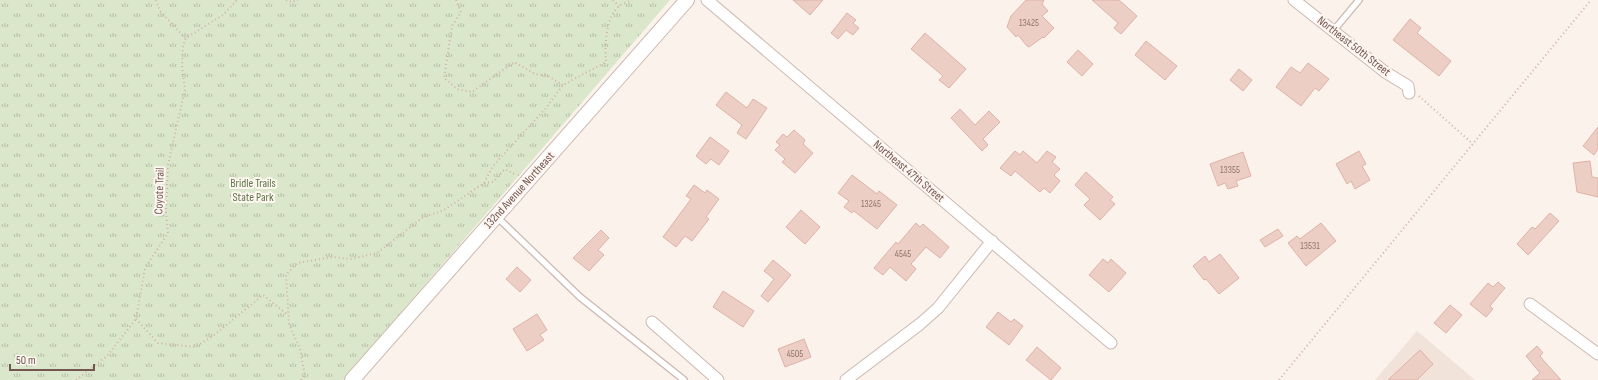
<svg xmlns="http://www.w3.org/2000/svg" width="1598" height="380" font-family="'Sofia Sans Condensed',sans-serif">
  <defs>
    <pattern id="park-tufts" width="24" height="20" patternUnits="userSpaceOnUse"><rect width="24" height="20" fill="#dbe7ca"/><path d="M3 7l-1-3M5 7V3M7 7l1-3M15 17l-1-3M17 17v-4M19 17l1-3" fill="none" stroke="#b6bea6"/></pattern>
  </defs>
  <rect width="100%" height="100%" fill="#faf2eb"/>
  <path fill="#f1e2da" d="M1417 331 1475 380H1375Z"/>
  <path fill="url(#park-tufts)" d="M0 0H670L343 380H0Z"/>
  <g fill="#edcec5" stroke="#deb2a8">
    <path d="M793 0H823L810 15Z"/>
    <path d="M1026 0H1044L1042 4 1048 11 1042 16 1054 28 1044 38 1043 37 1029 47 1027 46 1018 35 1016 37 1007 27 1011 16Z"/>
    <path d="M1092 0H1119L1137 16 1121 34 1114 28 1118 23Z"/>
    <path d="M847 13 856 20 853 23 859 28 853 35 846 30 838 39 831 33Z"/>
    <path d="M1410 19 1421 28 1417 33 1451 61 1439 76 1393 40Z"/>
    <path d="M925 33 966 69 949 88 939 80 943 76 911 49Z"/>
    <path d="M1146 41 1177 66 1165 80 1135 55Z"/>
    <path d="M1078 50 1093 64 1082 76 1067 62Z"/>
    <path d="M1308 63 1329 79 1319 91 1315 88 1301 106 1276 87 1291 67 1300 73Z"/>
    <path d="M1239 69 1252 80 1243 91 1230 80Z"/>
    <path d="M726 92 747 108 753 99 767 108 746 139 737 133 742 125 716 105Z"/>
    <path d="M960 109 975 125 989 111 1000 122 983 139 988 145 982 151 951 118Z"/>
    <path d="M1598 127V149L1594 155 1583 146Z"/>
    <path d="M794 130 805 140 803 144 813 153 795 173 782 162 785 159 775 150 780 145 776 142 783 134 787 137Z"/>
    <path d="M710 137 729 151 719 165 711 159 706 164 696 156Z"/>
    <path d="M1015 151 1020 155 1023 151 1037 163 1047 151 1056 157 1052 162 1060 169 1054 175 1060 181 1050 193 1044 188 1040 192 1015 171 1011 176 1000 168Z"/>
    <path d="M1359 151 1366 164 1362 166 1370 180 1355 189 1351 181 1347 184 1336 164Z"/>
    <path d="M1243 152 1251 176 1236 181 1238 186 1228 189 1225 183 1218 186 1210 164Z"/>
    <path d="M1590 161 1592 177 1598 178V197L1577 192 1573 163Z"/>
    <path d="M1086 172 1113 197 1110 200 1115 204 1100 220 1084 205 1090 199 1075 185Z"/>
    <path d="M852 175 877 194 879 191 897 205 877 229 854 211 852 213 844 207 849 201 838 193Z"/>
    <path d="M694 185 705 193 707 190 719 199 706 217 709 219 692 241 685 236 676 247 663 237 691 199 686 196Z"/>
    <path d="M801 210 820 227 805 244 786 227Z"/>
    <path d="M1550 213 1559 221 1528 255 1517 244 1532 227 1535 229Z"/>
    <path d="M916 223 920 227 923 224 949 247 940 258 926 247 911 264 916 269 906 281 890 267 883 275 874 268 896 242 898 244Z"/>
    <path d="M1321 223 1336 241 1306 266 1288 243 1297 236 1300 239Z"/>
    <path d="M1278 229 1283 236 1265 247 1260 240Z"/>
    <path d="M601 230 609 238 598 250 604 255 589 271 573 258Z"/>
    <path d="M1220 254 1239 278 1219 294 1206 279 1204 280 1193 266 1205 256 1209 262Z"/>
    <path d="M1103 259 1108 263 1111 259 1126 273 1109 292 1089 275Z"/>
    <path d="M773 260 791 275 768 302 761 296 774 279 764 271Z"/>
    <path d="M517 267 531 280 520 292 506 279Z"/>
    <path d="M1498 282 1505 288 1490 306 1493 309 1486 317 1470 304 1488 283 1493 287Z"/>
    <path d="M723 291 754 311 743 327 713 307Z"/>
    <path d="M1450 305 1462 315 1446 333 1434 323Z"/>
    <path d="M998 312 1011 322 1014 319 1023 326 1009 345 986 327Z"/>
    <path d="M537 314 547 330 540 335 544 340 527 351 513 329Z"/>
    <path d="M804 339 811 357 785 367 778 349Z"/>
    <path d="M1537 346 1543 353 1540 356 1544 361 1561 380H1532L1540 373 1526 356Z"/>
    <path d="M1037 347 1061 368 1051 380 1026 360Z"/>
    <path d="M1420 350 1433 364 1417 380H1388Z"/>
  </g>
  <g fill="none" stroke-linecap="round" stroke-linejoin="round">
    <g stroke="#ccb8b1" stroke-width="8">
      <g id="service">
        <path d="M1334 30 1359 0"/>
        <path d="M496 216 580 297 684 380"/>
      </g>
    </g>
    <g stroke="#ccb8b1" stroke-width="13">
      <g id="minor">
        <path d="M707 0 1111 343"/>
        <path d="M1294 0 1385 72 1408 86 1409 93"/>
        <path d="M1530 304 1598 354"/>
        <path d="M652 322 718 380"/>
        <path d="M846 380 920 324 938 308 992 241"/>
      </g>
    </g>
    <g stroke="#ccb8b1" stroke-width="16">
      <path id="tertiary" d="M352 380 687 0"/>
    </g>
    <g stroke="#d2b1a8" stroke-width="2" stroke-dasharray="1 3" stroke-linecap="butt">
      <path d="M156 0 160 11 185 38"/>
      <path d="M286 0 292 2 298 0"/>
      <path d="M456 0 461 12 452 26 444 78 457 89 472 92 514 62 535 74 548 76 563 85"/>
      <path d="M613 0 619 6"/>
      <path d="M1419 96 1473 144"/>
      <path d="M484 183 493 182 505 169 516 175"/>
      <path d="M136 319 158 343 195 347 213 336 263 295 288 315"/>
      <path d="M76 380 107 356 136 319 145 268 168 233 166 212 168 165 185 89 182 66 183 45 186 38 223 15 237 0"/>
      <path d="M301 380 305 376 300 349 289 324 286 275 297 263 333 257 351 259 377 253 422 218 444 210 484 183 493 166 546 108 563 85 606 62C605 45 605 20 618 7 621 4 628 2 632 0"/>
      <path d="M1279 380 1591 0"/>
    </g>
    <use href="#service" stroke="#fff" stroke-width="5.5"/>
    <use href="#minor" stroke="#fff" stroke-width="11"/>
    <use href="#tertiary" stroke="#fff" stroke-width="14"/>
  </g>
  <g text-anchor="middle" stroke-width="4" stroke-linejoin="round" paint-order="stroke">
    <g font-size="10" fill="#92746d">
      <text x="1029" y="26">13425</text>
      <text x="1230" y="173">13355</text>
      <text x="871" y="207">13245</text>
      <text x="1310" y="249">13531</text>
      <text x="903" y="257">4545</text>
      <text x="795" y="357">4505</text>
    </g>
    <g font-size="12" fill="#735650" stroke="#fdf6f1">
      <text transform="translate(1354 46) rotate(38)" y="4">Northeast 50th Street</text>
      <text transform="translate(909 171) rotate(40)" y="4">Northeast 47th Street</text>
      <text transform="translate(519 190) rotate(-48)" y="4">132nd Avenue Northeast</text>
      <text transform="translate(159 191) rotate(-88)" y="4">Coyote Trail</text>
    </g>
    <g font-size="12" fill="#5f774a" stroke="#fdf6f1">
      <text x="253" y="187">Bridle Trails<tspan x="253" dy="14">State Park</tspan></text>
    </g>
  </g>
  <path d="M10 364v6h84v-6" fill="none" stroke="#735650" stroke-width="2"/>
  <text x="16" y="364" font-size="12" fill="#735650" stroke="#fdf6f1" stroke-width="3" paint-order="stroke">50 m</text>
</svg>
